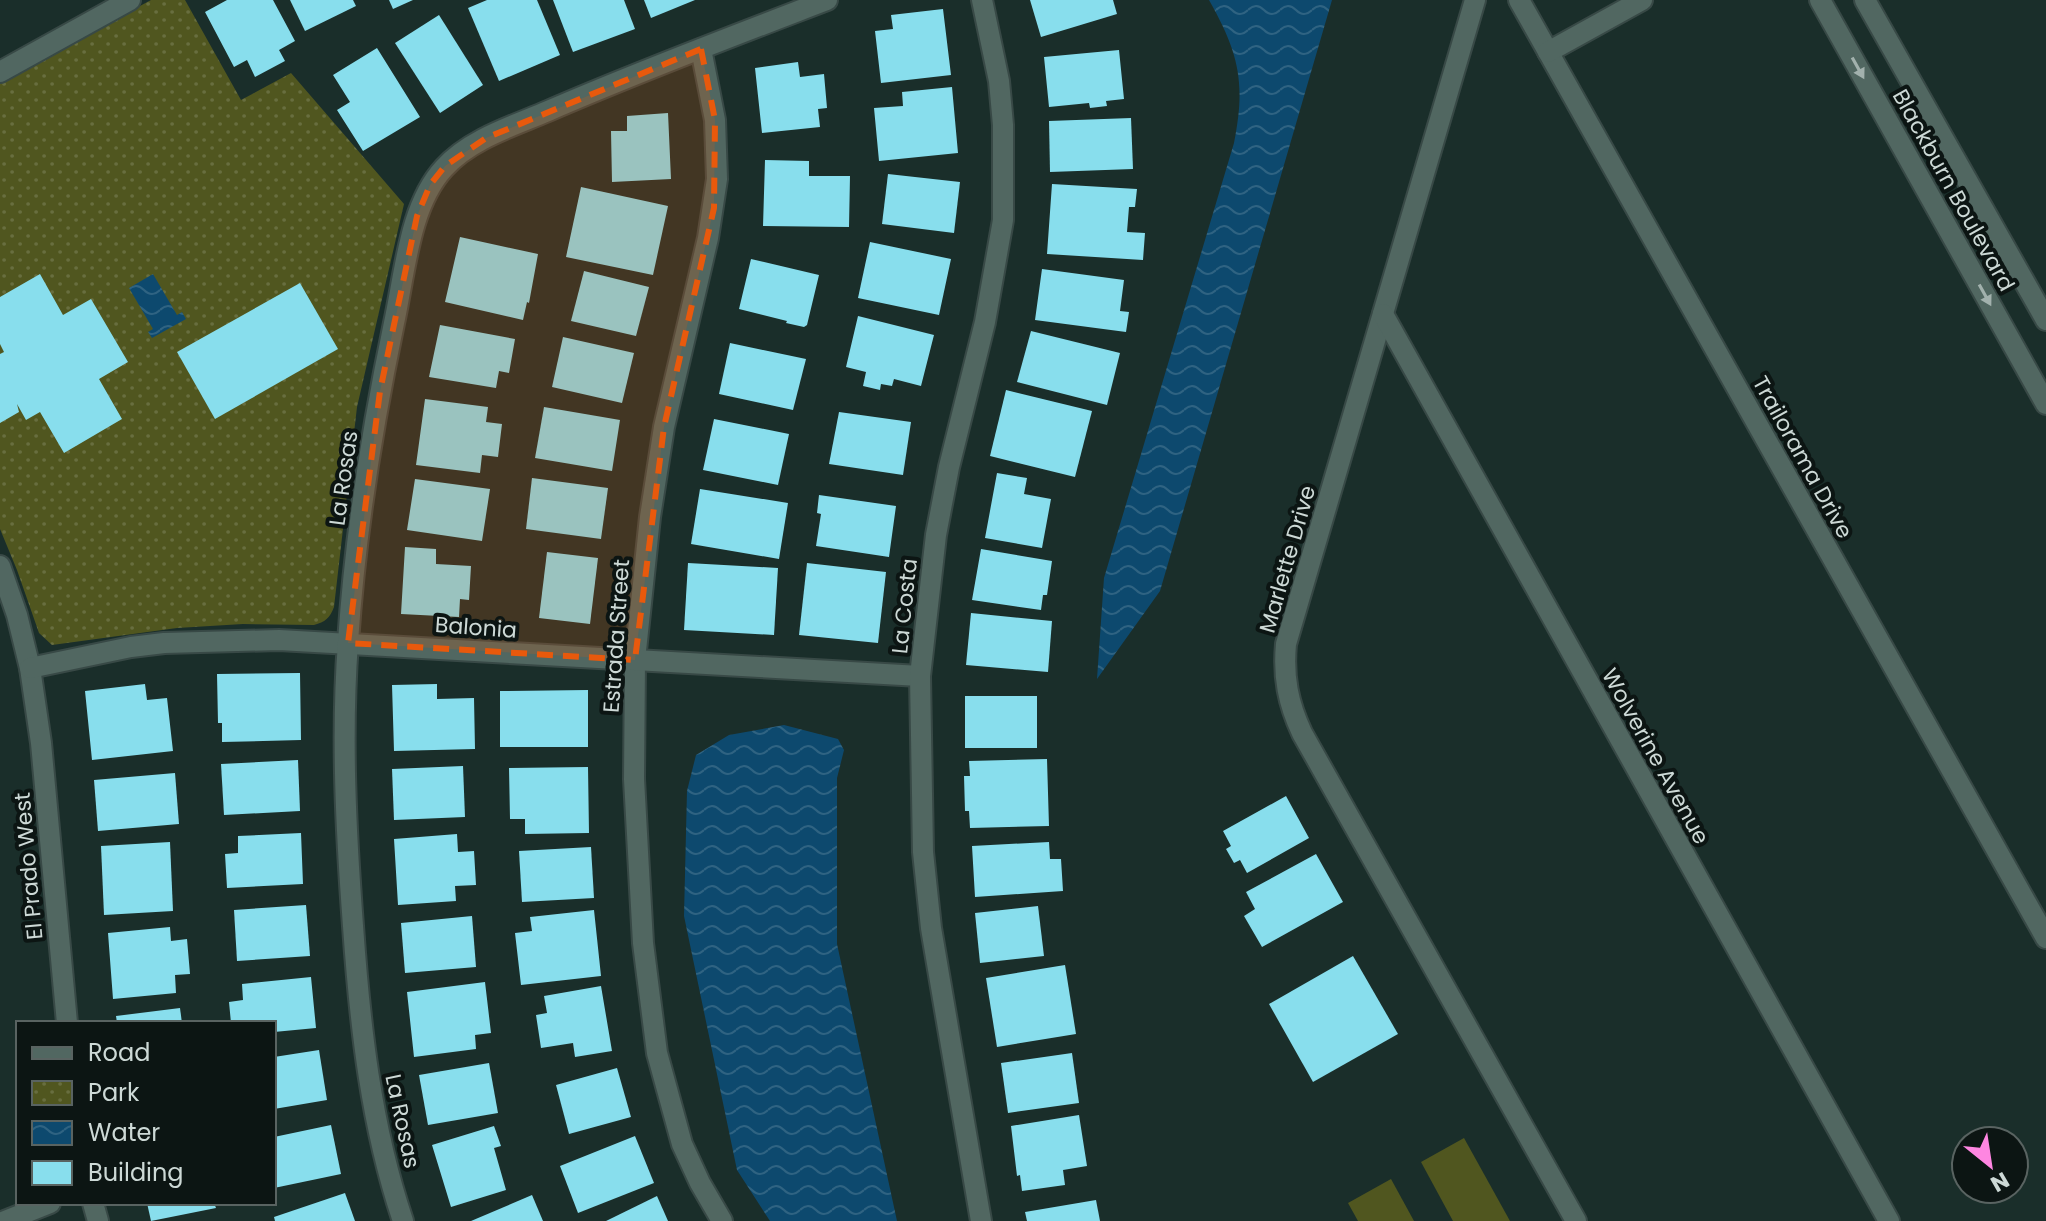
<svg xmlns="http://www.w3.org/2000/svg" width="2046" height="1221" font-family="Poppins,sans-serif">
  <defs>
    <pattern id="park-dots" width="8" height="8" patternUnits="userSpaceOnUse" patternTransform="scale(2)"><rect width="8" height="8" fill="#50561f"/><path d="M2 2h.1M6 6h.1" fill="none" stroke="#686e3f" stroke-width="1.8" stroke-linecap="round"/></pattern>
    <pattern id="water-waves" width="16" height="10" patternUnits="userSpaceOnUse" patternTransform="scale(2)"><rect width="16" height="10" fill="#0d496e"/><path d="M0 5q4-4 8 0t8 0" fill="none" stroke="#2f6382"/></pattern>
  </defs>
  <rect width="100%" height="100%" fill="#1a2e2a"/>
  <g fill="#50561f">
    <path d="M1464 1138 1510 1221H1453L1421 1162Z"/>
    <path d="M1391 1179 1414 1221H1358L1348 1203Z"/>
  </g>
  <path fill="url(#park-dots)" d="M151 0H185L241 100 291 73 404 204 357 407 334 607C330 618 325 622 314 625L243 624 177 628 52 645 39 633 17 570 0 529V82Z"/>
  <g fill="url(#water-waves)">
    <path d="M1209 0H1332L1160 591 1097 679 1104 578 1234 143C1246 83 1239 53 1209 0Z"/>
    <path d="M153 274 177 315 182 312 186 319 152 338 148 332 153 329 129 288Z"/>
    <path d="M784 725 838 739 844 750 837 778V944L897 1221H770L737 1170 684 916 687 791 696 755 729 735Z"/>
  </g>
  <g fill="#88deed">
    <path d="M227 0H273L295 41 279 50 285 61 255 77 247 60 234 67 205 12Z"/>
    <path d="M290 0H353L356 6 305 31Z"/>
    <path d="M389 0H413L393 9Z"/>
    <path d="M487 0H537L560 55 499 81 468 8Z"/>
    <path d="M553 0H624L635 29 573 52Z"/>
    <path d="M644 0H695L651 18Z"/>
    <path d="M1030 0H1113L1117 14 1041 37Z"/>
    <path d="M943 9 951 75 881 83 875 31 893 29 891 15Z"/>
    <path d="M439 15 483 85 440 113 395 43Z"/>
    <path d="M377 48 420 117 363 151 337 110 350 102 333 75Z"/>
    <path d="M1119 50 1124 99 1106 101 1107 106 1090 108 1089 103 1049 107 1044 57Z"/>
    <path d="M798 62 800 77 824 74 827 108 818 109 820 127 762 133 755 68Z"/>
    <path d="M952 87 958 153 879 161 874 108 903 106 902 92Z"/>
    <path d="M668 113 671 179 612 182 611 131H627V116Z"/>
    <path d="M1131 118 1133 169 1050 172 1049 121Z"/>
    <path d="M765 160 809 161V176H850L849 227 763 226Z"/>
    <path d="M888 174 960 182 954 233 882 224Z"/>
    <path d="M1052 184 1137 189 1135 207H1129L1127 232 1145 233 1143 260 1047 254Z"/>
    <path d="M581 187 668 206 653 275 566 257Z"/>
    <path d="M460 237 538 254 529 303 527 302 523 320 445 302Z"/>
    <path d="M870 242 951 259 939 315 858 298Z"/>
    <path d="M751 259 819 275 807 325 804 327 786 323 787 321 739 309Z"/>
    <path d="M1042 269 1124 280 1120 311 1129 312 1126 332 1035 320Z"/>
    <path d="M584 271 649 287 636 336 571 321Z"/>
    <path d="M40 274 63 315 91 299 128 362 99 379 122 419 64 453 40 412 26 420 17 404 19 412 0 423V354L4 352 0 344V297Z"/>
    <path d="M300 283 338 349 215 419 177 352Z"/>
    <path d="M858 316 934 335 921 386 894 379 892 386 881 384 880 390 863 386 866 372 846 367Z"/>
    <path d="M440 325 515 339 509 373 499 371 496 388 429 377Z"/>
    <path d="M1031 331 1120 353 1107 405 1017 382Z"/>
    <path d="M563 337 634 353 622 403 552 387Z"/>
    <path d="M730 343 806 359 793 410 719 394Z"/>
    <path d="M1006 390 1092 411 1075 477 990 456Z"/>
    <path d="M425 399 488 407 486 422 502 424 498 457 482 455 480 473 416 465Z"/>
    <path d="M544 407 620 420 612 471 535 458Z"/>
    <path d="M839 412 911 422 903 475 829 464Z"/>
    <path d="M714 419 789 434 778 485 703 470Z"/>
    <path d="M997 473 1027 478 1024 494 1051 499 1042 548 985 538Z"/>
    <path d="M532 478 608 488 601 539 526 529Z"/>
    <path d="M415 479 490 489 482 541 407 530Z"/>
    <path d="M700 489 788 503 779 559 691 544Z"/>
    <path d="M819 495 896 506 889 557 816 546 821 514 817 513Z"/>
    <path d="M405 547 436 549V564L471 566 469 600 460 599 459 617 401 614Z"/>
    <path d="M981 549 1052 561 1047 595H1043L1041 610 972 600Z"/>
    <path d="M547 552 598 558 590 624 539 618Z"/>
    <path d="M688 563 778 568 774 635 684 630Z"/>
    <path d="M807 563 886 572 878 643 799 635Z"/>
    <path d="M971 613 1052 621 1048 672 966 665Z"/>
    <path d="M300 673 301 740 222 742V723H218L217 674Z"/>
    <path d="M145 684 147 700 167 698 173 751 92 760 85 691Z"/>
    <path d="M437 684V699L474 698 475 749 394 751 392 685Z"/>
    <path d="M588 690V747H500V691Z"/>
    <rect x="965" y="696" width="72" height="52"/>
    <path d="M1047 759 1049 826 970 828 969 811H965L964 776H970L969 761Z"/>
    <path d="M298 760 300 811 224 815 221 764Z"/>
    <path d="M463 766 465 817 394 820 392 769Z"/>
    <path d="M588 767 589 833 525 834V819H510L509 768Z"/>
    <path d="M175 773 179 824 98 831 94 780Z"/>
    <path d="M1286 796 1309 838 1247 873 1240 860 1234 863 1226 849 1231 846 1223 831Z"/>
    <path d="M301 833 303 884 227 888 225 854 238 853V836Z"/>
    <path d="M457 834 458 852 474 851 476 885 455 886 456 901 398 905 394 839Z"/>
    <path d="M170 842 173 911 104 915 101 846Z"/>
    <path d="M1049 842 1050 859H1061L1063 891 975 897 972 846Z"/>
    <path d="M591 847 594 898 522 902 519 851Z"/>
    <path d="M1316 854 1343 902 1262 947 1244 916 1255 909 1246 892Z"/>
    <path d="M306 905 310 956 237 961 234 910Z"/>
    <path d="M1038 906 1044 956 980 963 975 913Z"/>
    <path d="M594 910 601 976 521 985 515 933 532 931 530 917Z"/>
    <path d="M472 916 476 967 405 973 401 923Z"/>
    <path d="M170 927 171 941 187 939 190 974 175 975 176 993 113 999 108 933Z"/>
    <path d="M1353 956 1398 1034 1313 1082 1269 1004Z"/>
    <path d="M1065 965 1076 1034 997 1047 986 978Z"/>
    <path d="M311 977 316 1028 274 1032V1023H231L229 1002 243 1000 242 984Z"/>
    <path d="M485 982 491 1033 475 1035 476 1049 414 1057 407 992Z"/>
    <path d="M601 986 612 1051 575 1057 573 1043 541 1048 536 1015 547 1013 544 996Z"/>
    <path d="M180 1008 182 1023H117L116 1016Z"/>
    <path d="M319 1050 327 1100 274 1109V1057Z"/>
    <path d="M1072 1053 1079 1103 1008 1113 1001 1063Z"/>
    <path d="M489 1063 498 1113 428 1125 419 1075Z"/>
    <path d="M617 1068 631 1117 569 1134 556 1085Z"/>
    <path d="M1079 1115 1087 1166 1063 1170 1065 1185 1022 1191 1020 1175 1017 1176 1011 1126Z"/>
    <path d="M331 1125 341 1174 274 1188V1137Z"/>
    <path d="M494 1126 501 1146 494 1148 506 1190 451 1207 432 1145Z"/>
    <path d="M635 1136 654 1183 578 1213 560 1166Z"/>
    <path d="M345 1193 355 1221H275L274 1217Z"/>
    <path d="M532 1195 543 1221H471Z"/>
    <path d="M657 1196 668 1221H606Z"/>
    <path d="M1096 1200 1100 1221H1027L1025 1212Z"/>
    <path d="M147 1203H214L216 1208 151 1221Z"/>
  </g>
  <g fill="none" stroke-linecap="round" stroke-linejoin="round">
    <g stroke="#384946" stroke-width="24">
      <g id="minor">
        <path d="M1475 0 1286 644C1283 677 1288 703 1302 733L1576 1221"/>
        <path d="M1519 0 2046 938"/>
        <path d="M1820 0 2046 404"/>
        <path d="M1865 0 2046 320"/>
        <path d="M701 49 715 120 717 179 708 238 664 427 650 517 635 660 634 779 643 943 657 1053 682 1144 700 1183 722 1221"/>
        <path d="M1548 52 1642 0"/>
        <path d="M0 72 130 0"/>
        <path d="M1383 314 1889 1221"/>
        <path d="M0 566 17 615 30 668 41 743 67 1023"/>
        <path d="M30 668 131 647 164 643 279 640 920 676"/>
        <path d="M93 1203 98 1221"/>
        <path d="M5 1221 50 1203"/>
        <path d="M403 1221C371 1126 360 1026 353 926 346 832 341 736 348 642 355 535 372 428 394 323 405 273 409 206 444 168 470 139 513 126 548 111 640 71 733 36 827 0"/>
        <path d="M981 1221 931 928 923 852 920 676 936 535 949 467 985 322 1003 220V125L999 81 982 0"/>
      </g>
    </g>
    <use href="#minor" stroke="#516761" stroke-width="20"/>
  </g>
  <defs><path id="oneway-solid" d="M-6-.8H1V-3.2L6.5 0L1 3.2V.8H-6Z" transform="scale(2)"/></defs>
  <g fill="#a2b1ad">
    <use href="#oneway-solid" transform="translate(1858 68) rotate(61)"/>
    <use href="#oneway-solid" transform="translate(1985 295) rotate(61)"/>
  </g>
  <path fill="#e8590c" fill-opacity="0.2" stroke="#e8590c" stroke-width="6" stroke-dasharray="16 10" stroke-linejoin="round" d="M701 49 715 120 714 208 664 427 635 660 348 643 380 391 417 216 430 185 445 166 486 138Z"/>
  <g text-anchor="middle" stroke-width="8" stroke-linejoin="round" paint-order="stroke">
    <g font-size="22" fill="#cdd9d6" stroke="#0c1513">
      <text transform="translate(1954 190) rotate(61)" y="8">Blackburn Boulevard</text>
      <text transform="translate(1803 457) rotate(61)" y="8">Trailorama Drive</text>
      <text transform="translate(343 478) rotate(-82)" y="8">La Rosas</text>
      <text transform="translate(1287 559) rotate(-74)" y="8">Marlette Drive</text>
      <text transform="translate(904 606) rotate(-84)" y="8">La Costa</text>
      <text transform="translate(476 627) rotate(4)" y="8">Balonia</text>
      <text transform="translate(616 636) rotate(-86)" y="8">Estrada Street</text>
      <text transform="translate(1656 756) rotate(61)" y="8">Wolverine Avenue</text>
      <text transform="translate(28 866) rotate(-95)" y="8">El Prado West</text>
      <text transform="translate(403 1121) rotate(78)" y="8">La Rosas</text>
    </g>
  </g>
  <rect x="16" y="1021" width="260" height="184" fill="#0c1513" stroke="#596361" stroke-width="2"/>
  <rect x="32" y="1047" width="40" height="12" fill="#516761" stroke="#596361" stroke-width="2"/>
  <text x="88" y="1061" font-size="24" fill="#cdd9d6">Road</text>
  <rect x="32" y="1081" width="40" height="24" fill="url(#park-dots)" stroke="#596361" stroke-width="2"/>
  <text x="88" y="1101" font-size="24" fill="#cdd9d6">Park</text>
  <rect x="32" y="1121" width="40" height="24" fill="url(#water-waves)" stroke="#596361" stroke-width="2"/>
  <text x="88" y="1141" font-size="24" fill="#cdd9d6">Water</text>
  <rect x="32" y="1161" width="40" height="24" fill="#88deed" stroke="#596361" stroke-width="2"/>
  <text x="88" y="1181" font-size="24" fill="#cdd9d6">Building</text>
  <g transform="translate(1990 1165) rotate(150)"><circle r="38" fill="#0c1513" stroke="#596361" stroke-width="2"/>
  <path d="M0-6L14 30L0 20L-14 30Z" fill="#fe86e1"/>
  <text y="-12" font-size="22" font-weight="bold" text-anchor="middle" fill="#cdd9d6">N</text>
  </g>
</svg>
